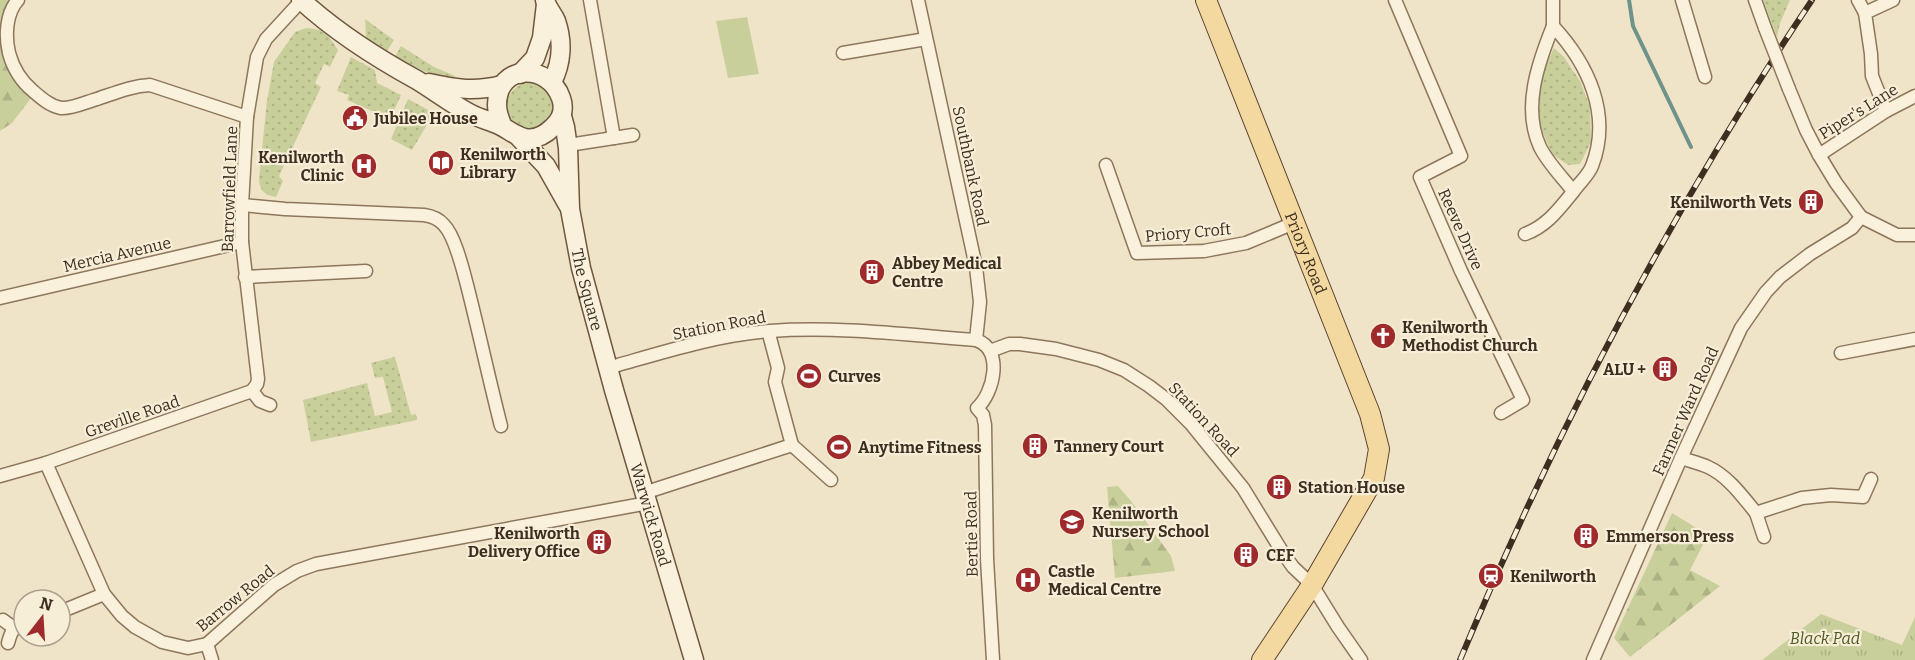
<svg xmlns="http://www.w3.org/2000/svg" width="1915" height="660" font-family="Bitter,serif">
  <defs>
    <pattern id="grass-dots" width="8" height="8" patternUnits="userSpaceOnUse" patternTransform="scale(1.5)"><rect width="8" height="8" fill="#c9cf9b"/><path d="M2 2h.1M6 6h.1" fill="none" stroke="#aeb285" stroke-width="1.8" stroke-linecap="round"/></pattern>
    <pattern id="forest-firs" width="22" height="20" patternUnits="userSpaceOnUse" patternTransform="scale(1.5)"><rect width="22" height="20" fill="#c9cf9b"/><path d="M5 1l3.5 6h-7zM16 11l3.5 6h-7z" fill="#aeb285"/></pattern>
    <pattern id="park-tufts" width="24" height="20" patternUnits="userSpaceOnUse" patternTransform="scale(1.5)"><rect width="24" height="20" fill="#c9cf9b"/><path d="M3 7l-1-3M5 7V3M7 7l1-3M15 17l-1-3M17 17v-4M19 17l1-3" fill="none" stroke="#aeb285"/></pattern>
  </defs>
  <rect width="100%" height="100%" fill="#f0e4c8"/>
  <g fill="url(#grass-dots)">
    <path d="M1763 0H1790L1780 23 1777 37Z"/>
    <path d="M365 19 394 40 387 51 366 39Z"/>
    <path d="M306 28C324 29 328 34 338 50L330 67 324 64 315 83 321 87 279 176 283 181 276 197C264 195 260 191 259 179L267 101 274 62 295 32Z"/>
    <path d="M401 46 434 67 455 76V81L426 72 395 57Z"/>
    <path d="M1554 48 1564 57 1580 81 1590 107 1591 142 1580 164 1568 165 1552 154 1538 121 1541 84 1546 65Z"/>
    <path d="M351 57 375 70 377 83 401 95 390 119 347 100 349 95 337 91Z"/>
    <path d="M536 81 551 88 557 117 529 133C523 130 516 128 512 123 502 113 506 93 518 86 523 82 529 82 536 81Z"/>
    <path d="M408 99 434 113 412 150 391 139Z"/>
    <path d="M395 357 411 415 416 414 417 420 311 442 303 400 367 383 375 416 392 412 383 377 375 378 371 363Z"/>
  </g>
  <g fill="url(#forest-firs)">
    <path d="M0 0H18L7 46 35 93 12 123 0 131Z"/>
    <path d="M1118 486 1131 501 1171 556 1175 571 1115 578 1107 487Z"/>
    <path d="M1672 513 1708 535 1690 570 1720 586 1630 657 1614 638Z"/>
  </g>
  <path fill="url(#park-tufts)" d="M1821 614 1902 645 1915 617V660H1762Z"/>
  <path fill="#c9cf9b" d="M747 17 759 74 728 78 716 21Z"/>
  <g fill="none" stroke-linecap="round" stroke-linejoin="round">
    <path stroke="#6f938a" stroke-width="4" d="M1629 0 1633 26 1691 147"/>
    <g stroke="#8d765c" stroke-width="15">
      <g id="street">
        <path d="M18 0C6 13 5 36 9 53 13 68 21 81 33 91 41 98 50 106 61 108 72 109 86 102 97 99 115 93 131 86 150 85L247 117"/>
        <path d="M590 0 614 138"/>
        <path d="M918 0 976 267 980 302 976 340"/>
        <path d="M1395 0 1461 156 1420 177 1461 271 1523 400 1501 413"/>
        <path d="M1682 0 1705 77"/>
        <path d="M1755 0 1765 28"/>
        <path d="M1858 0 1865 13"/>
        <path d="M1553 26C1538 63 1522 108 1540 147 1548 163 1562 177 1573 191"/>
        <path d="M843 53 926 39"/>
        <path d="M1789 89 1806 130 1819 155 1836 183 1861 217 1897 235H1915"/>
        <path d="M1886 111 1872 76 1871 54 1865 13 1893 0"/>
        <path d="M575 144 633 135"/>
        <path d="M1819 155 1886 111 1915 96"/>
        <path d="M1106 165 1137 253 1204 251 1246 243 1294 223"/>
        <path d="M242 205 285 209 424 215C431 216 439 219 444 225 455 236 463 270 467 285 479 332 489 379 501 426"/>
        <path d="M1525 234C1547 226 1559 209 1573 192 1579 183 1588 176 1592 166 1612 114 1588 64 1553 26V0"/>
        <path d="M245 277 366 271"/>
        <path d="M0 298 242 242"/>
        <path d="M990 351 1009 344H1020L1056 349 1099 360 1124 370 1149 386 1166 399 1191 424 1243 488 1283 553 1293 567 1312 585 1338 627 1361 660"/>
        <path d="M1841 353 1915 339"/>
        <path d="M618 365C667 351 718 335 770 331 838 326 908 335 976 340 1004 349 994 393 977 408L983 415 985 425 987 559 993 660"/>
        <path d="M252 391 257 384 258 379 242 242V205L247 117 257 57 266 39 301 1"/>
        <path d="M792 445 831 480"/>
        <path d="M1681 458C1690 461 1699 463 1708 467 1728 476 1743 497 1756 513L1802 498 1831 495 1863 497 1871 479"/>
        <path d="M46 463 104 594 122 616 135 627 162 642 188 648 207 644 274 585 297 571 316 564 648 503"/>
        <path d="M0 476 46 463 252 391 260 401 270 405"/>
        <path d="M653 490 792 445 775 382 778 368 770 338"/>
        <path d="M1756 513 1764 537"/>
        <path d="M60 612 104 594"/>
        <path d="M3 620 14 628"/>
        <path d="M8 643C11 632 12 628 24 624"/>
        <path d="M207 644 212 660"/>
        <path d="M1593 660 1681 458 1741 328 1766 292 1780 277 1810 254 1852 228 1861 217"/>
      </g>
    </g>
    <g stroke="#6f573f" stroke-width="21">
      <g id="secondary">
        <path d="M301 0C336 32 375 57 417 80 435 91 452 104 471 114 481 119 491 121 501 126 509 130 515 136 525 138 536 140 546 134 553 127 562 119 565 109 561 98 549 63 497 63 497 105 497 112 500 120 503 127"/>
        <path d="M545 0C547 8 553 14 556 21 563 41 562 63 552 82"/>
        <path d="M520 74 535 58 542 38 546 4"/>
        <path d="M429 83C457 89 474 92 502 85"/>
        <path id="s1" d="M562 116 565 127 568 148 570 209 581 268 614 390 694 660"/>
        <path d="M517 135 546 166 568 205"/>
      </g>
    </g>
    <g stroke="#5b4430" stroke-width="22">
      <g id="primary">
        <path id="s2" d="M1206 0 1370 414 1379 449 1374 478 1312 585 1262 660"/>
      </g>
    </g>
    <use href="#street" stroke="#faf1dc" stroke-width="12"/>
    <use href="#secondary" stroke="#faf1dc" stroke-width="18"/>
    <use href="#primary" stroke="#f3d9a0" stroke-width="20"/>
    <g stroke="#3d2e20" stroke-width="6">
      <path id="rail" d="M1460 660C1556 430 1673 207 1812 0"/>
    </g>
    <use href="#rail" stroke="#f7eed8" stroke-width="4" stroke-dasharray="11" stroke-linecap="butt"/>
    <g stroke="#8d765c" stroke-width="15" stroke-linecap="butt">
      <path id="street-bridge" d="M1765 28 1789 89"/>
    </g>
    <use href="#street-bridge" stroke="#faf1dc" stroke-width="12"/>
  </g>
  <defs>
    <g id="civic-disc" transform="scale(1.35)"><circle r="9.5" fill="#9e2a2b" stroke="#f7eed8"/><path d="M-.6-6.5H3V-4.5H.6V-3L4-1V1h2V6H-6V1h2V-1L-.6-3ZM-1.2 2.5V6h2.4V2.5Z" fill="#fff"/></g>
    <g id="library-disc" transform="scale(1.35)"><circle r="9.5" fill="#9e2a2b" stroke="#f7eed8"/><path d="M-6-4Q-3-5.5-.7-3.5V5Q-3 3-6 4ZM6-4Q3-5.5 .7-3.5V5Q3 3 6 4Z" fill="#fff"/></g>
    <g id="hospital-disc" transform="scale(1.35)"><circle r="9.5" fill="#9e2a2b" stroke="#f7eed8"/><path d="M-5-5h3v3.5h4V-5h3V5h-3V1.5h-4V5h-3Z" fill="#fff"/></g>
    <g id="building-disc" transform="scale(1.35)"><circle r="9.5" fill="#9e2a2b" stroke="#f7eed8"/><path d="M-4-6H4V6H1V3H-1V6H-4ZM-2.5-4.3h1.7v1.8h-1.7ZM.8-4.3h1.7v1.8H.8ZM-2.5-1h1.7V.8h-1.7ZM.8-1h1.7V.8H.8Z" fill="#fff"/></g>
    <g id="church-disc" transform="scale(1.35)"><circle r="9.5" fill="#9e2a2b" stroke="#f7eed8"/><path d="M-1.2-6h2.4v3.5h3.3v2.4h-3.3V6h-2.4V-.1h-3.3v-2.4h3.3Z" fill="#fff"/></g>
    <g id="stadium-disc" transform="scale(1.35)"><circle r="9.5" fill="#9e2a2b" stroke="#f7eed8"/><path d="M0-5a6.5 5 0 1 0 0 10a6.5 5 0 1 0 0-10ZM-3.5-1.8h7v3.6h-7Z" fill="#fff"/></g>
    <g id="school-disc" transform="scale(1.35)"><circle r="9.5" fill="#9e2a2b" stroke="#f7eed8"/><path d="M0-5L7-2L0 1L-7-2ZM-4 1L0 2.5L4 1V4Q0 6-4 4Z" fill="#fff"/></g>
    <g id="station-disc" transform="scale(1.35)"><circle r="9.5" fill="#9e2a2b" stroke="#f7eed8"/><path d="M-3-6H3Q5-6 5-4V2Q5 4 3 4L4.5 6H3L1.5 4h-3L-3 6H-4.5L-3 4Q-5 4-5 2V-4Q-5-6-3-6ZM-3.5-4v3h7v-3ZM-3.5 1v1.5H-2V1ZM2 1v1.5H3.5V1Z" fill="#fff"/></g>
  </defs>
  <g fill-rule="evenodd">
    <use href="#civic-disc" x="355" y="118"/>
    <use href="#library-disc" x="441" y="163"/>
    <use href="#hospital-disc" x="364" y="166"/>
    <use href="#building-disc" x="1811" y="202"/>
    <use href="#building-disc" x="872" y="272"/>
    <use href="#church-disc" x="1383" y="336"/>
    <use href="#building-disc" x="1665" y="369"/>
    <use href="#stadium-disc" x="809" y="376"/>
    <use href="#building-disc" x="1035" y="446"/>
    <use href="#stadium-disc" x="839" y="447"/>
    <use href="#building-disc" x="1279" y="487"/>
    <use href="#school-disc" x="1072" y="522"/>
    <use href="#building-disc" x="1586" y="536"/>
    <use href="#building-disc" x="599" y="542"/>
    <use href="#building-disc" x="1246" y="555"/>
    <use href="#station-disc" x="1491" y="576"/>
    <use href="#hospital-disc" x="1028" y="580"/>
  </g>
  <g text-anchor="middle" stroke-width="4.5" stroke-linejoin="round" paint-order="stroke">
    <g font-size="16" fill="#3d2e20" stroke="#f7eed8">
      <text transform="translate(1858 111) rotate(-32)" y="6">Piper's Lane</text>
      <text transform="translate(971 166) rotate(78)" y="6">Southbank Road</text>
      <text transform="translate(229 189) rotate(-88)" y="6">Barrowfield Lane</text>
      <text transform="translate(1461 229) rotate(66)" y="6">Reeve Drive</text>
      <text transform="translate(1188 232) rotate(-5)" y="6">Priory Croft</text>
      <text dy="6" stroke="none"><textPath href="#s2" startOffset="272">Priory Road</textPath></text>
      <text transform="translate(117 254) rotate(-13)" y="6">Mercia Avenue</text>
      <text dy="6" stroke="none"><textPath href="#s1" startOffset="176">The Square</textPath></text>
      <text transform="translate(719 325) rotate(-11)" y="6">Station Road</text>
      <text transform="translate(1685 411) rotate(-66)" y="6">Farmer Ward Road</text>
      <text transform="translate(132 416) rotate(-19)" y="6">Greville Road</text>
      <text transform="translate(1204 419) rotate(47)" y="6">Station Road</text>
      <text dy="6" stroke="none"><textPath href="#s1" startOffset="410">Warwick Road</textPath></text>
      <text transform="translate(971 534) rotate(-91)" y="6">Bertie Road</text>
      <text transform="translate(235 598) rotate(-39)" y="6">Barrow Road</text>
    </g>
    <g font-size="16" font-weight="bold" fill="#3d2e20" stroke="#f7eed8" text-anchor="start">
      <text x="374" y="124">Jubilee House</text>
      <text x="460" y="160">Kenilworth<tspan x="460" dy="18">Library</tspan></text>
      <text x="344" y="163" text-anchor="end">Kenilworth<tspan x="344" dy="18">Clinic</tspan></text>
      <text x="1792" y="208" text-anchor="end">Kenilworth Vets</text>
      <text x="892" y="269">Abbey Medical<tspan x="892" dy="18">Centre</tspan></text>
      <text x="1402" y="333">Kenilworth<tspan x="1402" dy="18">Methodist Church</tspan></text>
      <text x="1646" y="375" text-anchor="end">ALU +</text>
      <text x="828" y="382">Curves</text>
      <text x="1054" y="452">Tannery Court</text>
      <text x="858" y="453">Anytime Fitness</text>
      <text x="1298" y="493">Station House</text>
      <text x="1092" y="519">Kenilworth<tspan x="1092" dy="18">Nursery School</tspan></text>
      <text x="580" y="539" text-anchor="end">Kenilworth<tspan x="580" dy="18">Delivery Office</tspan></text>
      <text x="1606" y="542">Emmerson Press</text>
      <text x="1266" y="561">CEF</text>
      <text x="1048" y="577">Castle<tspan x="1048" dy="18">Medical Centre</tspan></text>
      <text x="1510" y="582">Kenilworth</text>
    </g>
    <g font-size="16" font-style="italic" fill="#4d5a26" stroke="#f7eed8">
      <text x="1825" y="644">Black Pad</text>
    </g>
  </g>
  <g transform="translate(42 618) rotate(17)"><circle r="28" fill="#f7eed8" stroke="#ada18e" stroke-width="1.5"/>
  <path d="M0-4.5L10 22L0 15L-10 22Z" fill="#9e2a2b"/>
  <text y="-9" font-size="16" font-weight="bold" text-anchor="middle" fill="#3d2e20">N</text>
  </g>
</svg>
